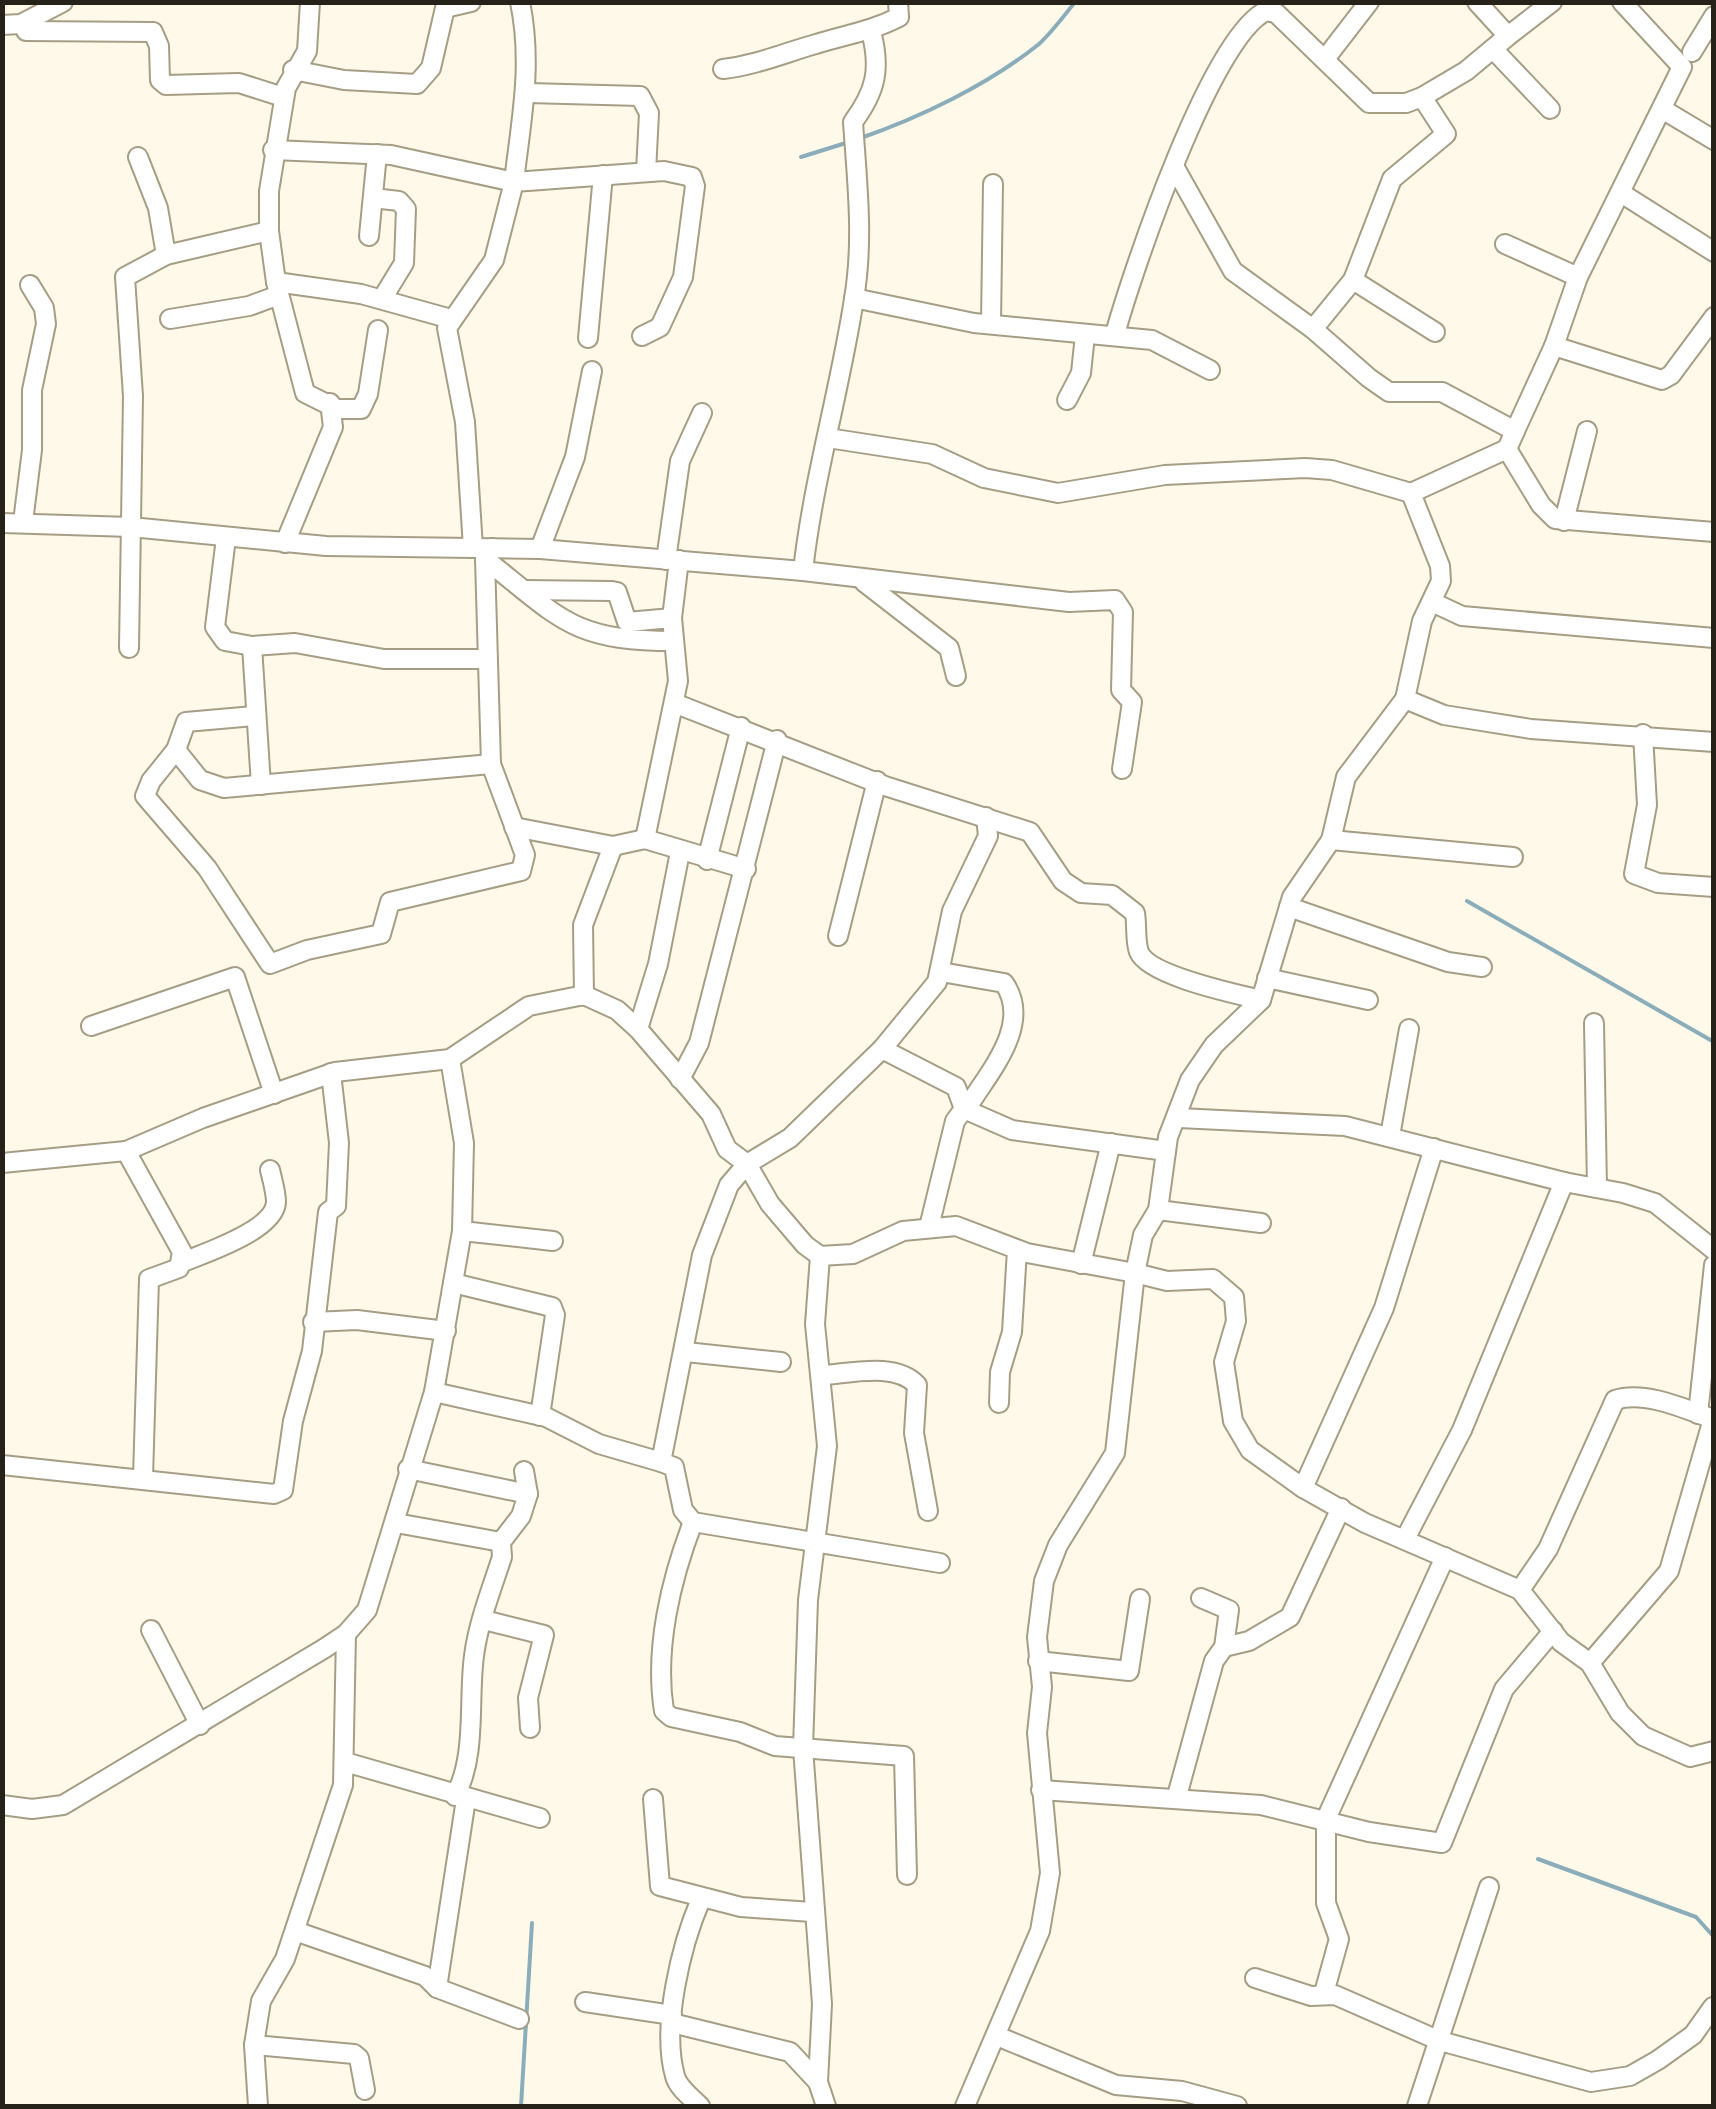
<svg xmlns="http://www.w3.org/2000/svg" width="1716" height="2109" font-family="Roboto,sans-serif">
  <rect width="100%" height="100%" fill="#fff9e9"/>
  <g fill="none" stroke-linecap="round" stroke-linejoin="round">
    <g stroke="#8badba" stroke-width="4">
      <path d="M858 139C919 118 988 85 1039 44 1052 32 1064 16 1075 2"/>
      <path d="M801 157 849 142"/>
      <path d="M1467 901 1714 1042"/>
      <path d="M1538 1859 1696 1917 1714 1937"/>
      <path d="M521 2106 532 1923"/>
    </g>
    <g stroke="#a69d85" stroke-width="22">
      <g id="minor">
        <path d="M310 2 307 51 286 88 269 191V231L276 282 305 393 337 409H361L368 394 378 330"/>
        <path d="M1477 2 1508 36 1552 2"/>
        <path d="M1622 2 1682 67 1578 277 1554 346 1662 380 1671 375 1714 317"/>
        <path d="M2 25 21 24 63 2"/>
        <path d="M26 31 153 32 159 46 160 80 166 85 239 83 283 97"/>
        <path d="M1493 49 1550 109"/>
        <path d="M1692 52 1714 16"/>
        <path d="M1325 59 1369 2"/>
        <path d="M723 69C757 65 784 53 816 44 845 35 872 31 899 17L898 2"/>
        <path d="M293 70 344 80 417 84 431 68 445 8 471 2"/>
        <path d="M528 93 640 96 649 113 646 172"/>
        <path d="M1422 97 1466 71 1508 36"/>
        <path d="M1662 109 1714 140"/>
        <path d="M273 150 391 155 514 182C521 120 533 65 520 2"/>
        <path d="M138 157 158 208 166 255"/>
        <path d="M1175 168 1233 271 1313 329 1369 378 1389 392H1442L1515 431 1554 346"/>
        <path d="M1621 193 1714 252"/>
        <path d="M373 198 399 201 406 209 404 263 382 299"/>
        <path d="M369 236 377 154"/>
        <path d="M1505 244 1578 277"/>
        <path d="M1353 280 1435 332"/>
        <path d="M276 282 361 294 451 319"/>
        <path d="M854 298 974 323 1152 340 1210 370"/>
        <path d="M170 319 249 306 279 295"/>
        <path d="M991 324 993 184"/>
        <path d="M1115 334C1133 270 1211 37 1266 11L1276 13 1369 103H1406L1422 97 1446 134 1392 179 1353 280 1313 329"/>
        <path d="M588 338 603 175"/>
        <path d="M1067 400 1081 373 1085 335"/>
        <path d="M828 438 932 454 984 478 1058 493 1165 475 1305 468 1332 470 1411 493 1507 449 1515 431"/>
        <path d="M1507 449 1541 505 1555 519 1714 532"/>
        <path d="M1411 493 1440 566 1441 581 1422 621 1405 699 1346 777 1331 840 1292 897 1261 1000 1214 1045 1190 1080 1168 1137 1158 1210 1143 1235 1135 1273 1167 1281 1213 1279 1234 1297 1236 1321 1224 1362 1233 1421 1250 1450 1303 1488 1365 1523 1520 1590 1561 1642 1590 1663 1620 1713 1643 1736 1690 1757 1714 1751"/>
        <path d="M1564 521 1587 431"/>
        <path d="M23 522 32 450V390L46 324 44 308 30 285"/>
        <path d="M2 523 131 527 326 546 540 549 803 571 1069 602 1115 600 1123 612 1121 690 1132 702 1122 769"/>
        <path d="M226 538 215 627 225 641 252 646 261 785"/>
        <path d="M285 543 333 427 330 403"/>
        <path d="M473 548 465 422 447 328 494 260 514 182 664 171 692 177 695 186 683 277 660 327 642 336"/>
        <path d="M540 549 575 457 592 371"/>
        <path d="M485 559C561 619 572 641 674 641"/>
        <path d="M666 560 680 461 702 413"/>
        <path d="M803 571C813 480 840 390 854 299 864 239 857 182 853 122 876 91 881 69 871 31"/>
        <path d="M864 582 949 648 956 676"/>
        <path d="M524 590 612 591 617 592 627 622 672 618"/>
        <path d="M1432 602 1462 616 1714 638"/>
        <path d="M252 646 295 643 384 659H487"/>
        <path d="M129 648 133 396 125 277 166 255 269 231"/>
        <path d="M1405 699 1444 715 1531 729 1714 742"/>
        <path d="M674 703 885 786 1030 832 1063 881 1081 893 1112 895 1135 913C1137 924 1135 942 1139 952 1149 976 1237 994 1261 1000"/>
        <path d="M254 716 186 722 176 750 151 781 145 796 207 868 270 964 307 950 381 934 390 902 521 871 525 855 491 764 485 559 492 548"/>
        <path d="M1643 734 1647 805 1634 874 1658 883 1714 887"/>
        <path d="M176 750 200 780 224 788 491 764"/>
        <path d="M514 827 613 846 645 839 746 869"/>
        <path d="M645 839 678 681 672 618 679 560"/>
        <path d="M1331 840 1513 857"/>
        <path d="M707 860 741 727"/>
        <path d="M1289 907 1448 962 1482 967"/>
        <path d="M838 936 877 781"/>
        <path d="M941 972 1004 983C1033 1025 988 1073 967 1108"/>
        <path d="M1267 978 1368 1000"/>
        <path d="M584 995 583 925 613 846"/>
        <path d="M1594 1023 1597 1188"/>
        <path d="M91 1026 235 977 274 1094"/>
        <path d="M638 1029 658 964 680 852"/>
        <path d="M882 1049 956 1087 964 1109 1012 1130 1166 1151"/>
        <path d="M680 1079 699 1043 777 740"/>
        <path d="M1179 1118 1345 1126 1564 1182 1623 1193 1655 1203 1714 1250"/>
        <path d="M1390 1136 1409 1029"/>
        <path d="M126 1151 182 1252 179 1268 149 1279 143 1477"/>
        <path d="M2 1163 126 1151 203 1118 335 1072 450 1059 529 1006 584 995 617 1010 638 1029 711 1114 727 1149 747 1164 770 1204 805 1245 820 1256 853 1254 903 1231 956 1226 1027 1253 1135 1273 1115 1453 1058 1545 1044 1581 1037 1637 1042 1687 1037 1733 1050 1873 1040 1931 965 2106"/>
        <path d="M1158 1210 1261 1223"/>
        <path d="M929 1227 955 1121 964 1109"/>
        <path d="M462 1231 553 1241"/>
        <path d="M820 1256 815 1324 827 1446 808 1600 803 1748 822 2004 818 2082 826 2106"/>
        <path d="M183 1262C205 1253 275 1230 276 1202 276 1192 272 1179 270 1170"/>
        <path d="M1081 1264 1111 1143"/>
        <path d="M453 1283 552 1307 555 1315 540 1416"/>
        <path d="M313 1322 357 1320 446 1331"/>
        <path d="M686 1352 781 1362"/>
        <path d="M823 1375C852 1373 896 1362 917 1385L914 1433 928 1511"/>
        <path d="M434 1392 546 1417 599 1444 661 1462"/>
        <path d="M999 1403 1000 1372 1012 1332 1017 1250"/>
        <path d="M1698 1414 1714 1265"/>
        <path d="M2 1465 274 1494 283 1490 293 1421 312 1351 328 1212 336 1206 339 1143 331 1073"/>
        <path d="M408 1469 528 1494 524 1471"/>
        <path d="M1303 1488 1384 1308 1434 1148"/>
        <path d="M693 1522C671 1579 654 1649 664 1711L671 1717 740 1732 775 1746 904 1756 907 1875"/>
        <path d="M396 1523 501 1542"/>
        <path d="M1405 1539 1462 1430 1564 1182"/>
        <path d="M940 1563 693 1522 683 1510 674 1467 661 1462 702 1255 729 1185 747 1164 790 1138 882 1049 937 982 952 911 988 836 986 817"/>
        <path d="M1520 1590 1548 1549 1615 1400C1644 1390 1685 1409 1713 1419L1669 1571 1590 1663"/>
        <path d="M484 1620 544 1635 528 1698 530 1728"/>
        <path d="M151 1630 200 1725"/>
        <path d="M1224 1647 1249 1641 1290 1617 1341 1508"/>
        <path d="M1038 1661 1129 1671 1140 1599"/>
        <path d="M345 1762 540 1818"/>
        <path d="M1041 1790 1261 1805 1369 1832 1442 1843 1504 1689 1553 1631"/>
        <path d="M455 1796C477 1756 468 1699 474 1656 478 1623 492 1588 502 1557L501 1542 521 1516 528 1494"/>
        <path d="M1177 1796 1214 1661 1224 1647 1229 1610 1201 1598"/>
        <path d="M653 1799 660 1886 741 1907 812 1912"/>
        <path d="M2 1805 32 1809 63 1805 325 1648 346 1634 367 1610 434 1392 462 1231 464 1143 450 1059"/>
        <path d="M295 1931 425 1976 437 1988 519 2019"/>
        <path d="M1255 1978 1311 1996 1335 1995 1440 2041 1591 2082 1630 2076 1658 2060 1693 2035 1713 2007"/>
        <path d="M437 1988 466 1799"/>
        <path d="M1324 1993 1339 1939 1326 1903V1819L1445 1557"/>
        <path d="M585 2002 672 2015"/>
        <path d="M672 2023 790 2052 818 2082"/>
        <path d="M997 2036 1116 2085 1182 2091 1237 2106"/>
        <path d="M254 2045 354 2054 359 2058 365 2090"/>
        <path d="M258 2106 254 2045 261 2001 285 1959 343 1785 346 1634"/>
        <path d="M700 2106C692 2098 678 2088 675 2076 661 2027 681 1945 701 1899"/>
        <path d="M1417 2106 1489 1887"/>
      </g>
    </g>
    <use href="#minor" stroke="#fff" stroke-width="18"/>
  </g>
  <rect width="1716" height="2109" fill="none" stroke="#262219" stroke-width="10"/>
</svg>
